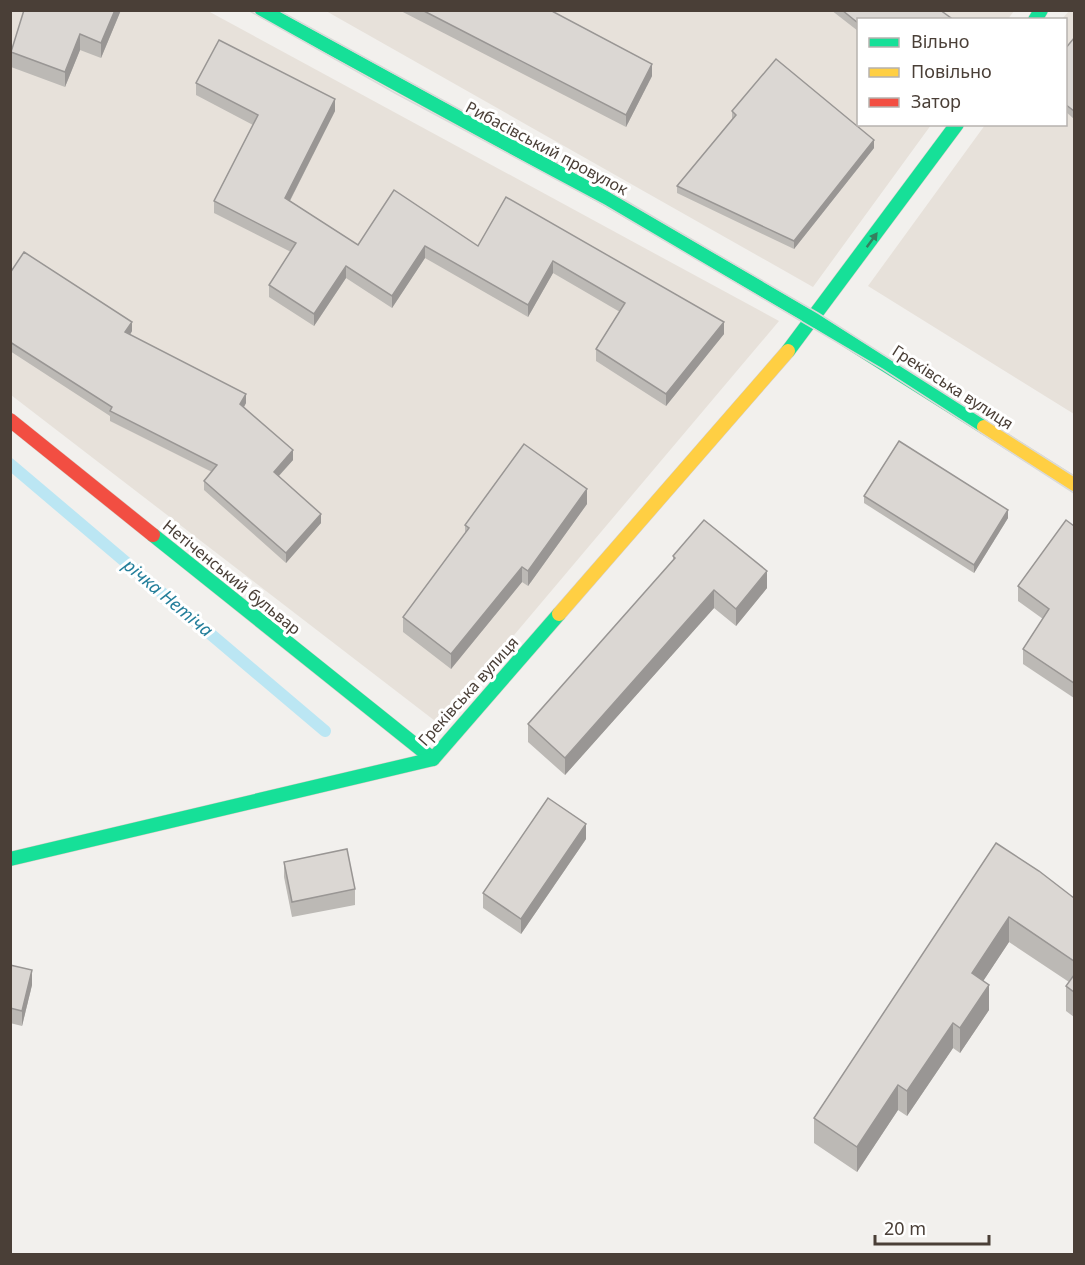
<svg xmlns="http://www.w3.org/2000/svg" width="1085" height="1265" font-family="'Noto Sans',sans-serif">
  <rect width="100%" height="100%" fill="#f2f0ed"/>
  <g fill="#e7e1da">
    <path d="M10 11H208L779 321 439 724 11 395Z"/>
    <path d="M326 11H1014L1008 19 858 20V124L931 125 813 287Z"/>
    <path d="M1069 11H1074V414L868 286 985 125 1066 124V20L1062 19Z"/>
  </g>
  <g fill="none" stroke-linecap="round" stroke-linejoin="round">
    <path stroke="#bbe6f3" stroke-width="12" d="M10 464 325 731"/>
    <g stroke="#d4cdc4" stroke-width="15">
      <g id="fast">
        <path d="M262 10 607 199 813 319 984 427"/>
        <path d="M1035 20 1041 10"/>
        <path d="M788 351 957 124"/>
        <path d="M153 535 433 759"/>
        <path d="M10 859 433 759 559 614"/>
      </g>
    </g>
    <g stroke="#d4cdc4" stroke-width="15">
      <g id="slow">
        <path d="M984 427 1074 484"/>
        <path d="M559 614 788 351"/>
      </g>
    </g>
    <g stroke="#d4cdc4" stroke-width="15">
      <path id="jam" d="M10 420 153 535"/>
    </g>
    <use href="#fast" stroke="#16e098" stroke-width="14"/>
    <use href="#slow" stroke="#ffcf43" stroke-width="14"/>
    <use href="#jam" stroke="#f24e42" stroke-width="14"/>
    <g stroke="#dadad9" stroke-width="1.5">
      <path d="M248 10 395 93 604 205 882 369 1074 493"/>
      <path d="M278 10 611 192 818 313 1074 476"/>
    </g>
  </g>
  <g fill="#bcb9b5">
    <path d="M121 10 101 58 80 50 65 87 11 67V52Z"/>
    <path d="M399 10H550L652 76 626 127Z"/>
    <path d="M831 10H940L951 20H858V31Z"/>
    <path d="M1074 38V119L1065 111V49Z"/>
    <path d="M196 83 335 111 290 201 358 245 478 246 506 197 724 334 666 406 596 361V349L620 312 553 273 528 317 425 258 392 308 346 278 314 326 269 297V285L291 252 214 213V201L253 125 196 95Z"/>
    <path d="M732 111 874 148 794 249 677 193V186L732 119Z"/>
    <path d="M10 273 132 331 130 335 246 403 244 407 293 460 279 476 321 523 286 563 204 490V481L212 472 110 421V416L10 351Z"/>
    <path d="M864 496 1008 518 974 573 864 503Z"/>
    <path d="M587 504 528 586 522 582 451 669 403 632V617L465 534V525Z"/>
    <path d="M1074 526V698L1023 664V649L1043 619 1018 601V586Z"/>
    <path d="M673 556 767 588 736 626 714 608 565 775 528 742V724L673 560Z"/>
    <path d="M586 839 521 934 483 908V893Z"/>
    <path d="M996 843 1074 898V1017L1066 1011V986L1069 982 1009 942 983 981 989 1010 960 1053 953 1048 907 1116 898 1110 857 1172 814 1143V1118Z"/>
    <path d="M284 862 355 889V905L292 917 284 877Z"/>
    <path d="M10 965 32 985 22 1026 10 1023Z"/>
  </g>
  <g fill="#999694">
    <path d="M115 10H121L101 58V43Z"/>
    <path d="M80 34V50L65 87V72Z"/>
    <path d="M652 64V76L626 127V115Z"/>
    <path d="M335 99V111L285 210V198Z"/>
    <path d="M874 140V148L794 249V241Z"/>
    <path d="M425 246V258L392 308V296Z"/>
    <path d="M553 261V273L528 317V305Z"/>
    <path d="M346 266V278L314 326V314Z"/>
    <path d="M132 322V331L125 342V332Z"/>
    <path d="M724 322V334L666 406V394Z"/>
    <path d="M246 394V403L240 414V404Z"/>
    <path d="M293 450V460L274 481V472Z"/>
    <path d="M587 489V504L528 586V571Z"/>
    <path d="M1008 510V518L974 573V565Z"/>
    <path d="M321 514V523L286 563V553Z"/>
    <path d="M522 567V582L451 669V654Z"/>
    <path d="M767 571V588L736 626V609Z"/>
    <path d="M714 590V608L565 775V758Z"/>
    <path d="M586 824V839L521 934V919Z"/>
    <path d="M1009 917V942L972 998V973Z"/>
    <path d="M32 970V985L22 1026V1011Z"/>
    <path d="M989 985V1010L960 1053V1028Z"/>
    <path d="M953 1023V1048L907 1116V1091Z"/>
    <path d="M898 1085V1110L857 1172V1147Z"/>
  </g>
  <g fill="#dbd7d3" stroke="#999694" stroke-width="1.5">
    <path d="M24 10H115L101 43 80 34 65 72 11 52Z"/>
    <path d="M422 10H550L652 64 626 115Z"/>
    <path d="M842 10H940L951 18 950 20H858V23Z"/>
    <path d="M1074 38V111L1065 104V49Z"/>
    <path d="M219 40 335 99 285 198 358 245 394 190 478 246 506 197 724 322 666 394 596 349 625 303 553 261 528 305 425 246 392 296 346 266 314 314 269 285 296 243 214 201 258 115 196 83Z"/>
    <path d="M776 59 874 140 794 241 677 186 736 115 732 111Z"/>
    <path d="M24 252 132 322 125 332 246 394 240 404 293 450 274 472 321 514 286 553 204 481 217 465 110 411 112 407 10 342V273Z"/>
    <path d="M899 441 1008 510 974 565 864 496Z"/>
    <path d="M524 444 587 489 528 571 522 567 451 654 403 617 469 528 465 525Z"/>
    <path d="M704 520 767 571 736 609 714 590 565 758 528 724 675 558 673 556Z"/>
    <path d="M1066 520 1074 526V683L1023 649 1049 609 1018 586Z"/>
    <path d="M548 798 586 824 521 919 483 893Z"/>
    <path d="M996 843 1039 871 1074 898V961L1009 917 972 973 989 985 960 1028 953 1023 907 1091 898 1085 857 1147 814 1118Z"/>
    <path d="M347 849 355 889 292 902 284 862Z"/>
    <path d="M10 965 32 970 22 1011 10 1008Z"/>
    <path d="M1074 975V992L1066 986Z"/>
  </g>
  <defs><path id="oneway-solid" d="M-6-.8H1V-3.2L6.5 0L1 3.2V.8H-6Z" transform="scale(1.5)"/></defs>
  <use fill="#357f5e" href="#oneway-solid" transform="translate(872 240) rotate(-54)"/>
  <g text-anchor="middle" stroke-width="6" stroke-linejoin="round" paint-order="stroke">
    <g font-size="16" fill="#4a3f37" stroke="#fff">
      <text transform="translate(547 148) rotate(28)" y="6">Рибасівський провулок</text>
      <text transform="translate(953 387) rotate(33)" y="6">Греківська вулиця</text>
      <text transform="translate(232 577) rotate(39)" y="6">Нетіченський бульвар</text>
      <text transform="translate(468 691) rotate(-48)" y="6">Греківська вулиця</text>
    </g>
    <g font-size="18" font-style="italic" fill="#247f9b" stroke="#fff">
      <text transform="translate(168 598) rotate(40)" y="6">річка Нетіча</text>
    </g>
  </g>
  <rect width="1085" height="1265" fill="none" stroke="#4a3f37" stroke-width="24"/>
  <rect x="857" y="18" width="210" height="108" fill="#ffffff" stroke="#b7b2af" stroke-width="1.5"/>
  <rect x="869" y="38" width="30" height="9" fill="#16e098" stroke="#b7b2af" stroke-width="1.5"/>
  <text x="911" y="48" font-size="18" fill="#4a3f37">Вільно</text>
  <rect x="869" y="68" width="30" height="9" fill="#ffcf43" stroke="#b7b2af" stroke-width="1.5"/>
  <text x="911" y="78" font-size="18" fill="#4a3f37">Повільно</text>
  <rect x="869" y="98" width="30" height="9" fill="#f24e42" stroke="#b7b2af" stroke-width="1.5"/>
  <text x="911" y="108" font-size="18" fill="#4a3f37">Затор</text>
  <path d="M875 1235v9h114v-9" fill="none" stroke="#4a3f37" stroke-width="3"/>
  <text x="884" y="1235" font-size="18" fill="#4a3f37" stroke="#ffffff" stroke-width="4.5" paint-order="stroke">20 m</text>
</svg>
